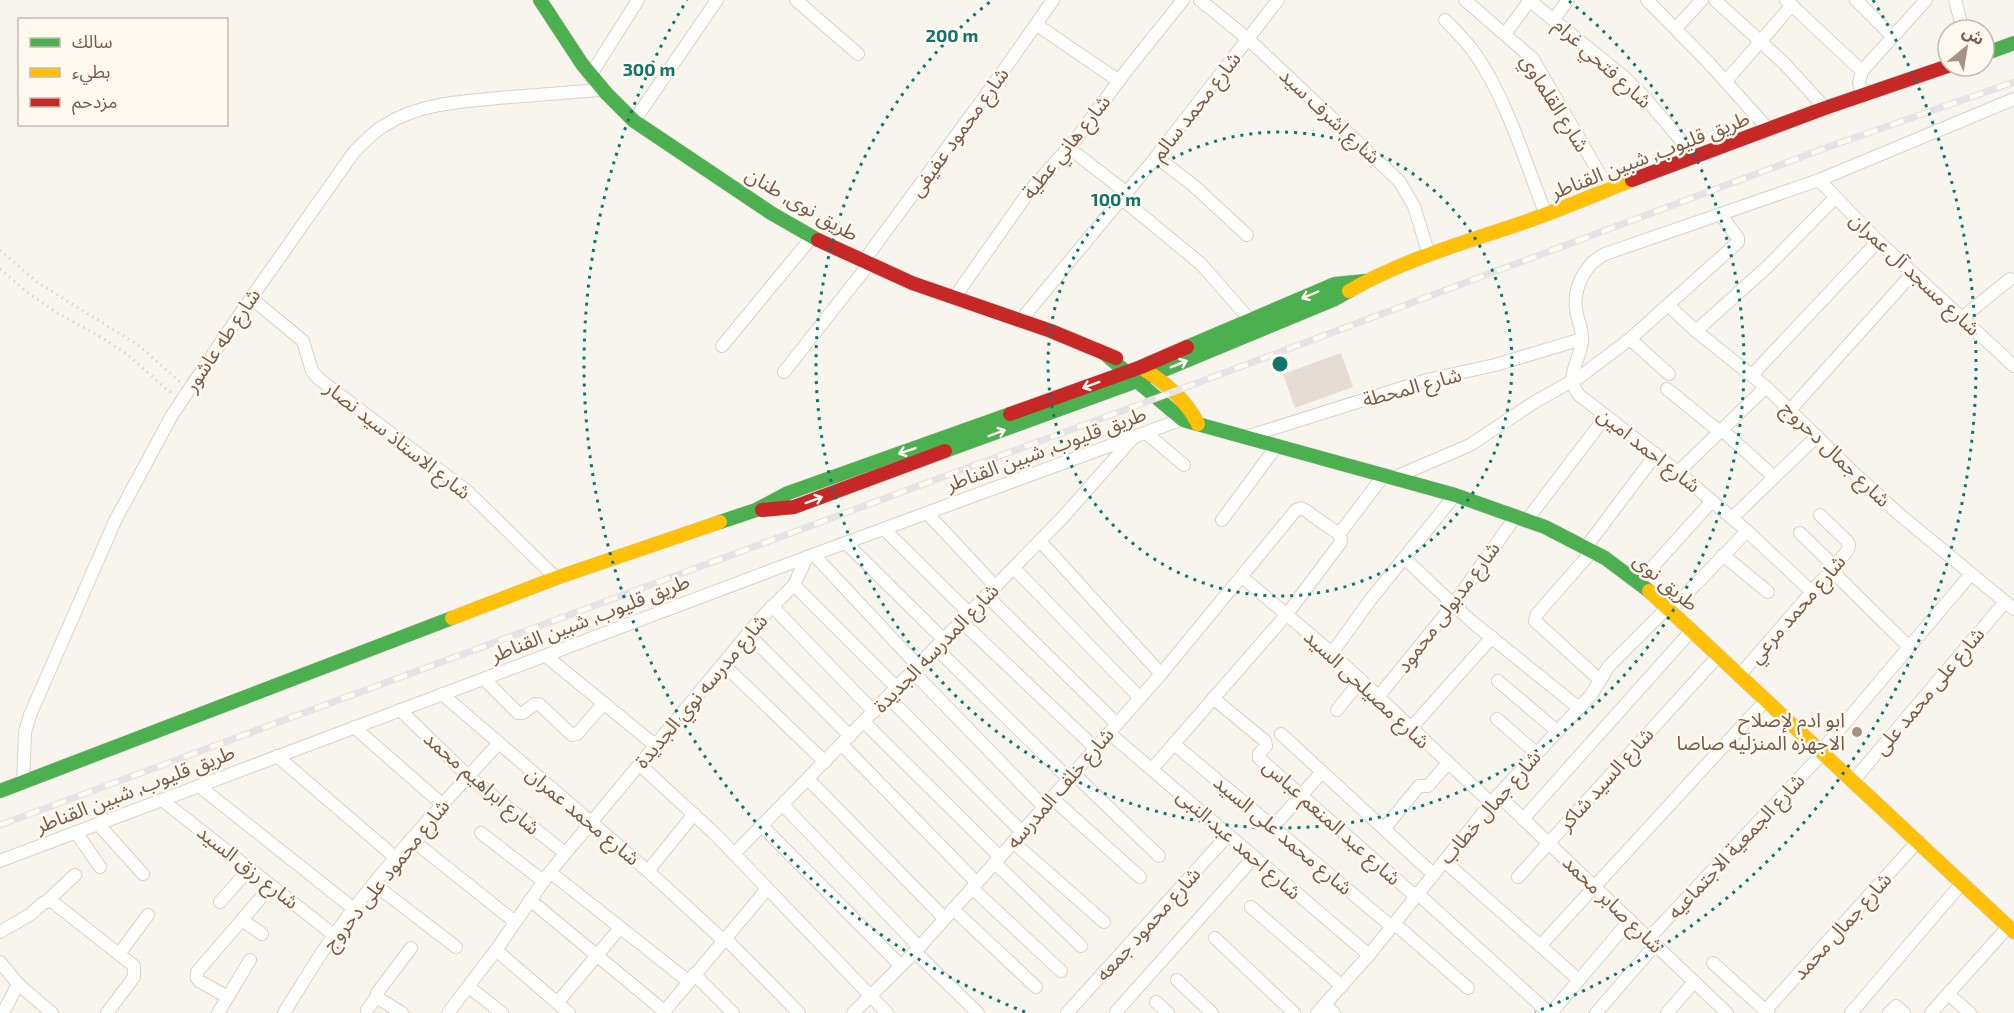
<svg xmlns="http://www.w3.org/2000/svg" width="2014" height="1013" font-family="'Exo 2','Noto Sans Arabic',sans-serif">
  <rect width="100%" height="100%" fill="#f8f5ee"/>
  <path fill="#e5ddd5" d="M1341 353 1353 387 1295 408 1283 374Z"/>
  <g fill="none" stroke-linecap="round" stroke-linejoin="round">
    <g stroke="#d8d2cb" stroke-width="14">
      <g id="street">
        <path d="M796 0 858 54"/>
        <path d="M1200 0 1248 39 1399 181 1414 206 1429 255"/>
        <path d="M1465 0 1533 59 1609 190"/>
        <path d="M1529 0 1624 77 1646 99 1695 157"/>
        <path d="M1647 0 1709 63 1769 130"/>
        <path d="M1715 0 1784 63 1825 108"/>
        <path d="M1786 0 1862 71"/>
        <path d="M1856 0 1892 36"/>
        <path d="M1955 0 1963 30"/>
        <path d="M1554 19 1568 0"/>
        <path d="M1445 20C1456 31 1467 42 1476 55 1507 100 1526 164 1546 215"/>
        <path d="M1037 25 1119 81"/>
        <path d="M1676 28 1702 0"/>
        <path d="M1505 34 1530 0"/>
        <path d="M590 76 638 0"/>
        <path d="M1726 81 1792 5"/>
        <path d="M1863 95 1859 83 1862 71 1926 0"/>
        <path d="M634 121 717 0"/>
        <path d="M1069 148 1127 193"/>
        <path d="M1156 157 1193 185 1247 235"/>
        <path d="M1819 180 1878 241 2014 366"/>
        <path d="M1122 199 1201 264 1250 320"/>
        <path d="M863 262 994 84 1053 0"/>
        <path d="M251 298 303 341 312 371 319 379 467 491 556 578"/>
        <path d="M954 298 1028 193 1077 138 1126 71 1183 0"/>
        <path d="M1668 305 1696 331 1766 387 1855 474 1900 515 2014 609"/>
        <path d="M1962 318 2010 279"/>
        <path d="M1020 321 1156 157 1278 0"/>
        <path d="M1696 331 1767 267 1835 198"/>
        <path d="M1630 339 1669 374"/>
        <path d="M722 346 812 237"/>
        <path d="M784 372 869 264"/>
        <path d="M1752 375 1878 241"/>
        <path d="M1667 389 1720 432"/>
        <path d="M1790 410 1913 273"/>
        <path d="M1722 430 1774 477"/>
        <path d="M1146 433 1184 465"/>
        <path d="M1246 437 1427 380 1495 365 1582 339"/>
        <path d="M1678 472 1766 387"/>
        <path d="M1393 478 1470 445 1533 403 1581 376 1630 339 1738 242V238L1721 215"/>
        <path d="M927 513 996 587"/>
        <path d="M1732 518 1817 436"/>
        <path d="M1222 520 1276 447"/>
        <path d="M1527 520 1606 416"/>
        <path d="M884 529 970 614"/>
        <path d="M1800 533 1834 566"/>
        <path d="M1040 541 1161 674"/>
        <path d="M846 543 944 640"/>
        <path d="M1586 547 1656 454"/>
        <path d="M1593 550 1537 614 1535 621 1600 680"/>
        <path d="M814 555 918 666"/>
        <path d="M1723 555 1768 592"/>
        <path d="M1404 558 1471 621 1579 708"/>
        <path d="M1014 568 1140 698"/>
        <path d="M1831 570 1909 647"/>
        <path d="M1242 577 1332 653 1491 803"/>
        <path d="M1639 582 1712 501"/>
        <path d="M794 585 897 688"/>
        <path d="M1812 592 1747 531 1678 472 1579 395C1564 375 1580 362 1582 341 1583 330 1577 319 1576 309 1573 287 1586 263 1605 254L1819 180 2014 99"/>
        <path d="M987 596 1117 724"/>
        <path d="M772 606 874 712"/>
        <path d="M1671 610 1747 531"/>
        <path d="M962 622 1095 748"/>
        <path d="M748 634 850 736"/>
        <path d="M936 648 1069 779"/>
        <path d="M1332 653 1371 599 1455 495"/>
        <path d="M546 656 656 746"/>
        <path d="M723 664 825 762"/>
        <path d="M913 672 1044 807"/>
        <path d="M1739 676 1848 550 1849 545 1847 541 1820 515"/>
        <path d="M484 679 518 713H523L535 704H539L572 735 577 734 604 703"/>
        <path d="M1498 681 1557 731"/>
        <path d="M442 694 648 871 723 940"/>
        <path d="M888 697 1022 832"/>
        <path d="M1378 697 1453 605 1516 516"/>
        <path d="M1213 698 1265 741 1266 746 1259 754V758L1415 896"/>
        <path d="M400 710 468 776 565 853"/>
        <path d="M1337 710 1361 680"/>
        <path d="M1497 719 1536 753"/>
        <path d="M864 722 1000 857"/>
        <path d="M354 727 443 805"/>
        <path d="M1411 728 1492 637"/>
        <path d="M1109 733 1369 955"/>
        <path d="M1281 734 1433 874"/>
        <path d="M1174 744 1391 926"/>
        <path d="M842 745 976 882"/>
        <path d="M1821 751 1971 574"/>
        <path d="M277 756 396 858"/>
        <path d="M640 765 715 834 887 1013"/>
        <path d="M1152 769 1287 614 1341 542 1340 533 1384 475"/>
        <path d="M1073 773 1159 856"/>
        <path d="M808 779 944 918"/>
        <path d="M1853 781 2005 602"/>
        <path d="M23 783 25 732 30 715 115 521 172 415 251 298 354 152C364 142 373 132 385 125 422 102 468 101 510 97 540 95 571 92 601 90"/>
        <path d="M199 786 354 909"/>
        <path d="M1498 795 1727 1013"/>
        <path d="M1052 798 1140 877"/>
        <path d="M162 800 334 935"/>
        <path d="M783 805 919 947"/>
        <path d="M1523 819 1692 630"/>
        <path d="M98 824 143 874"/>
        <path d="M762 826 901 966"/>
        <path d="M1273 827 1322 772"/>
        <path d="M1384 829 1419 786H1428L1447 764"/>
        <path d="M76 832 100 867"/>
        <path d="M481 833 543 881"/>
        <path d="M411 839 515 922"/>
        <path d="M1013 842 1104 922"/>
        <path d="M734 854 1064 516 1132 439"/>
        <path d="M0 861 807 557 1188 417"/>
        <path d="M1444 861 1579 980"/>
        <path d="M995 863 1081 946"/>
        <path d="M648 871 694 814"/>
        <path d="M550 872 688 981"/>
        <path d="M1518 877 1719 655"/>
        <path d="M374 884 456 947"/>
        <path d="M972 888 1061 971"/>
        <path d="M1417 893 1549 1013"/>
        <path d="M530 900 664 1011"/>
        <path d="M47 901 75 875"/>
        <path d="M220 902 249 869"/>
        <path d="M1251 907 1342 986"/>
        <path d="M953 909 1036 987"/>
        <path d="M242 920 262 934"/>
        <path d="M1394 923 1468 988"/>
        <path d="M0 932 31 914 43 903 51 901 54 903 134 966V977L107 1013"/>
        <path d="M725 938 799 1013"/>
        <path d="M1215 938 1294 1013"/>
        <path d="M1649 938 1823 753"/>
        <path d="M1540 946 1765 701"/>
        <path d="M496 950 569 1013"/>
        <path d="M915 952 978 1013"/>
        <path d="M119 954 148 915"/>
        <path d="M0 962 18 984 52 1013"/>
        <path d="M1713 963 1768 1013"/>
        <path d="M694 974 733 1013"/>
        <path d="M1177 980 1212 1013"/>
        <path d="M469 987 502 1013"/>
        <path d="M1948 994 1970 1013"/>
        <path d="M228 997 199 981 197 978V972L271 886"/>
        <path d="M1156 1002 1168 1013"/>
        <path d="M557 1003 620 928"/>
        <path d="M1325 1005 1334 1013"/>
        <path d="M367 1010 377 996"/>
        <path d="M1765 1011 1918 841"/>
        <path d="M1116 1012 1254 857"/>
        <path d="M3 1013 18 984"/>
        <path d="M218 1013 250 960"/>
        <path d="M284 1013C300 987 316 960 334 935 383 867 441 806 498 744"/>
        <path d="M402 1013 378 998 377 993 411 948"/>
        <path d="M448 1013 496 950 550 872 761 618 794 585 807 557"/>
        <path d="M663 1013 767 889"/>
        <path d="M853 1013 915 952 1000 857 1161 674 1296 510 1301 508 1305 510 1339 534"/>
        <path d="M1067 1013 1228 835"/>
        <path d="M1317 1013 1369 955 1491 803 1591 695 1609 666 1668 607"/>
        <path d="M1551 1013 1630 920"/>
        <path d="M1596 1013 1655 945"/>
        <path d="M1667 1013 1694 982"/>
        <path d="M1851 1013 1962 883"/>
        <path d="M1889 1013 1896 1006 1904 1013"/>
        <path d="M1931 1013 2008 927"/>
      </g>
    </g>
    <g stroke="#d8d1c9" stroke-width="15">
      <g id="fast">
        <path d="M540 0 582 64 606 93 634 121 771 213 818 240"/>
        <path d="M1984 54 2014 43"/>
        <path d="M1187 347 1335 284 1366 281"/>
        <path d="M1105 354 1183 420 1455 495 1545 527 1605 558 1649 591"/>
        <path d="M945 451 1137 381 1335 299 1349 291"/>
        <path d="M720 522 756 510 788 493 1010 414"/>
        <path d="M0 791 452 618"/>
      </g>
    </g>
    <g stroke="#d8d1c9" stroke-width="15">
      <g id="slow">
        <path d="M1349 291C1401 261 1460 244 1516 225 1556 212 1594 195 1632 180"/>
        <path d="M1145 370C1167 384 1186 400 1198 424"/>
        <path d="M1649 591 2014 932"/>
        <path d="M452 618 556 578 720 522"/>
      </g>
    </g>
    <g stroke="#d8d1c9" stroke-width="15">
      <g id="jam">
        <path d="M1632 180 1825 108 1948 66"/>
        <path d="M818 240 912 283 1051 331 1116 358"/>
        <path d="M1010 414 1141 367 1187 347"/>
        <path d="M762 510 794 507 945 451"/>
      </g>
    </g>
    <g stroke="#dbd5cf" stroke-width="3" stroke-dasharray="1.5 4.5" stroke-linecap="butt">
      <path d="M0 250 37 282 138 345 180 382"/>
      <path d="M0 269 28 293 56 312 104 339 129 356 172 394"/>
    </g>
    <use href="#street" stroke="#fefefc" stroke-width="12"/>
    <use href="#fast" stroke="#4caf50" stroke-width="14"/>
    <use href="#slow" stroke="#ffc107" stroke-width="14"/>
    <use href="#jam" stroke="#c62828" stroke-width="14"/>
    <g stroke="#e5e3e6" stroke-width="7">
      <path id="rail" d="M0 825 1173 392 1831 146 2014 82"/>
    </g>
    <use href="#rail" stroke="#fff9f0" stroke-width="4.5" stroke-dasharray="14" stroke-linecap="butt"/>
  </g>
  <defs><path id="oneway-shaft" d="M-6 0H5M1.5-3L5.5 0L1.5 3" fill="none" stroke-width="1.6" stroke-linecap="round" stroke-linejoin="round" transform="scale(1.5)"/></defs>
  <g stroke="#fff9f0">
    <use href="#oneway-shaft" transform="translate(1310 295) rotate(157)"/>
    <use href="#oneway-shaft" transform="translate(1179 364) rotate(-22)"/>
    <use href="#oneway-shaft" transform="translate(1091 385) rotate(160)"/>
    <use href="#oneway-shaft" transform="translate(997 433) rotate(-20)"/>
    <use href="#oneway-shaft" transform="translate(907 451) rotate(161)"/>
    <use href="#oneway-shaft" transform="translate(814 500) rotate(-20)"/>
  </g>
  <g fill="none" stroke="#0f766e" stroke-width="3" stroke-dasharray="3 6">
    <circle cx="1280" cy="364" r="232"/>
    <path d="M1569 1A464 464 0 1 1 991 1"/>
    <path d="M1025 1012A696 696 0 0 1 687 0M1873 0A696 696 0 0 1 1535 1012"/>
  </g>
  <circle fill="#a59284" stroke="#fff9f0" stroke-width="2" cx="1857" cy="732" r="6"/>
  <g text-anchor="middle" stroke-width="5" stroke-linejoin="round" paint-order="stroke">
    <g font-size="20" fill="#795d4b" stroke="#fff9f0">
      <text transform="translate(1603 63) rotate(42)" y="7">شارع فتحي غرام</text>
      <text transform="translate(1555 103) rotate(58)" y="7">شارع القلماوي</text>
      <text transform="translate(1196 106) rotate(-52)" y="7">شارع محمد سالم</text>
      <text transform="translate(1330 116) rotate(43)" y="7">شارع اشرف سيد</text>
      <text transform="translate(959 132) rotate(-54)" y="7">شارع محمود عفيفى</text>
      <text transform="translate(1066 147) rotate(-51)" y="7">شارع هاني عطية</text>
      <text transform="translate(1650 155) rotate(-21)" y="7">طريق قليوب, شبين القناطر</text>
      <text transform="translate(802 204) rotate(30)" y="7">طريق نوى, طنان</text>
      <text transform="translate(1915 274) rotate(43)" y="7">شارع مسجد آل عمران</text>
      <text transform="translate(222 340) rotate(-56)" y="7">شارع طه عاشور</text>
      <text transform="translate(1412 387) rotate(-15)" y="7">شارع المحطة</text>
      <text transform="translate(398 440) rotate(38)" y="7">شارع الاستاذ سيد نصار</text>
      <text transform="translate(1046 449) rotate(-20)" y="7">طريق قليوب, شبين القناطر</text>
      <text transform="translate(1649 450) rotate(38)" y="7">شارع احمد امين</text>
      <text transform="translate(1836 454) rotate(44)" y="7">شارع جمال دحروج</text>
      <text transform="translate(1666 582) rotate(40)" y="7">طريق نوى</text>
      <text transform="translate(1448 607) rotate(-53)" y="7">شارع مدبولى محمود</text>
      <text transform="translate(1797 609) rotate(-49)" y="7">شارع محمد مرعي</text>
      <text transform="translate(590 618) rotate(-21)" y="7">طريق قليوب, شبين القناطر</text>
      <text transform="translate(936 648) rotate(-46)" y="7">شارع المدرسه الجديدة</text>
      <text transform="translate(1367 689) rotate(43)" y="7">شارع مصيلحى السيد</text>
      <text transform="translate(701 691) rotate(-50)" y="7">شارع مدرسه نوي الجديدة</text>
      <text transform="translate(1929 691) rotate(-50)" y="7">شارع على محمد على</text>
      <text transform="translate(1606 779) rotate(-48)" y="7">شارع السيد شاكر</text>
      <text transform="translate(482 783) rotate(41)" y="7">شارع ابراهيم محمد</text>
      <text transform="translate(1060 788) rotate(-49)" y="7">شارع خلف المدرسه</text>
      <text transform="translate(135 789) rotate(-21)" y="7">طريق قليوب, شبين القناطر</text>
      <text transform="translate(1490 807) rotate(-49)" y="7">شارع جمال خطاب</text>
      <text transform="translate(583 816) rotate(40)" y="7">شارع محمد عمران</text>
      <text transform="translate(1332 822) rotate(42)" y="7">شارع عبد المنعم عباس</text>
      <text transform="translate(1283 835) rotate(40)" y="7">شارع محمد على السيد</text>
      <text transform="translate(1239 844) rotate(41)" y="7">شارع احمد عبد النبى</text>
      <text transform="translate(1736 846) rotate(-47)" y="7">شارع الجمعية الاجتماعيه</text>
      <text transform="translate(248 867) rotate(38)" y="7">شارع رزق السيد</text>
      <text transform="translate(386 875) rotate(-51)" y="7">شارع محمود على دحروج</text>
      <text transform="translate(1613 904) rotate(44)" y="7">شارع صابر محمد</text>
      <text transform="translate(1148 924) rotate(-48)" y="7">شارع محمود جمعه</text>
      <text transform="translate(1842 926) rotate(-48)" y="7">شارع جمال محمد</text>
    </g>
    <g font-size="20" fill="#795d4b" stroke="#fff9f0" text-anchor="end">
      <text x="1845" y="727">ابو ادم لإصلاح<tspan x="1845" dy="23">الاجهزه المنزليه صاصا</tspan></text>
    </g>
  </g>
  <circle cx="1280" cy="364" r="9" fill="#0f766e" stroke="#fff9f0" stroke-width="3"/>
  <g font-size="18" text-anchor="middle" font-weight="bold" fill="#0f766e" stroke="#fff9f0" stroke-width="5" stroke-linejoin="round" paint-order="stroke">
    <text x="952" y="42">200 m</text>
    <text x="649" y="76">300 m</text>
    <text x="1116" y="206">100 m</text>
  </g>
  <rect x="18" y="18" width="210" height="108" fill="#fff9f0" stroke="#c9bbae" stroke-width="1.5"/>
  <rect x="30" y="38" width="30" height="9" fill="#4caf50" stroke="#c9bbae" stroke-width="1.5"/>
  <text x="72" y="48" font-size="18" fill="#795d4b">سالك</text>
  <rect x="30" y="68" width="30" height="9" fill="#ffc107" stroke="#c9bbae" stroke-width="1.5"/>
  <text x="72" y="78" font-size="18" fill="#795d4b">بطيء</text>
  <rect x="30" y="98" width="30" height="9" fill="#c62828" stroke="#c9bbae" stroke-width="1.5"/>
  <text x="72" y="108" font-size="18" fill="#795d4b">مزدحم</text>
  <g transform="translate(1966 48) rotate(30)"><circle r="28" fill="#fff9f0" stroke="#c9bbae" stroke-width="1.5"/>
  <path d="M0-4.5L10 22L0 15L-10 22Z" fill="#a59284"/>
  <text y="-9" font-size="16" font-weight="bold" text-anchor="middle" fill="#795d4b">ش</text>
  </g>
</svg>
